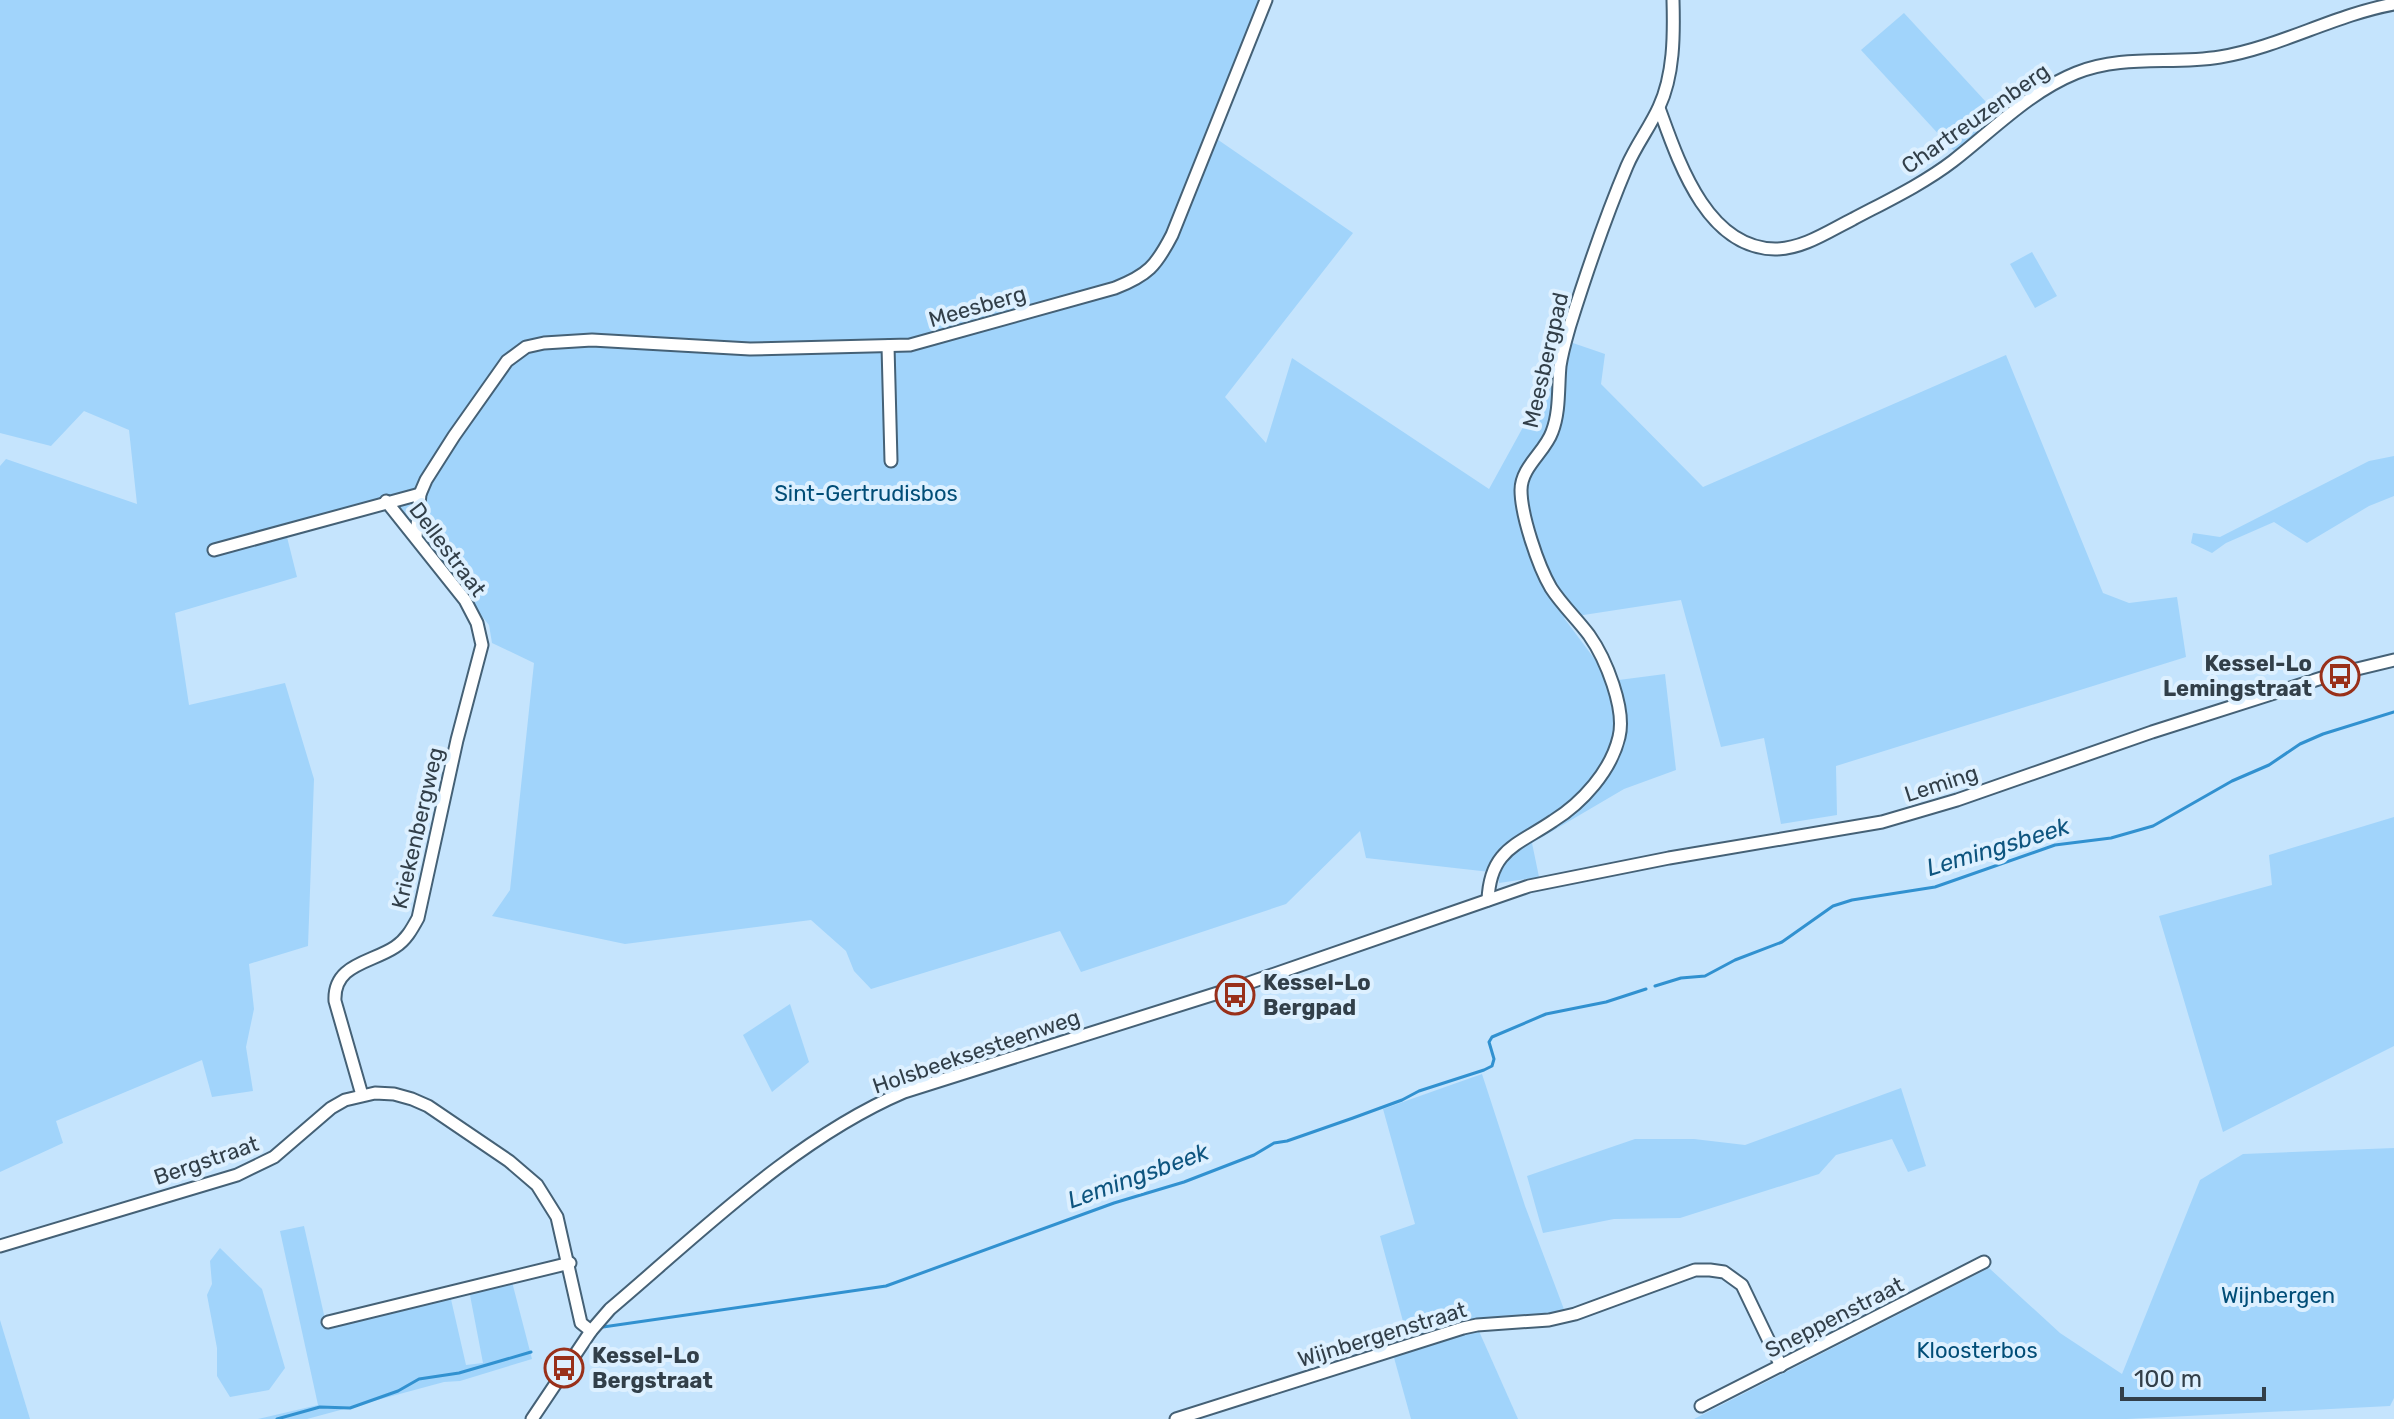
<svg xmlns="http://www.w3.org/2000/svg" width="2394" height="1419" font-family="Rubik,sans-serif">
  <rect width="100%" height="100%" fill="#c5e4fd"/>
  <g fill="#a1d4fb">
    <path d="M0 0H1259L1204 136 1214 137 1353 233 1225 397 1266 443 1292 358 1489 489 1570 342 1605 354 1601 384 1703 487 2006 355 2103 593 2129 603 2177 597 2186 657 1836 766 1837 815 1781 824 1764 738 1721 747 1681 600 1564 618 1611 681 1665 674 1676 770 1624 789 1532 843 1539 877 1499 883V873L1366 858 1360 831 1286 904 1081 972 1060 931 871 989 854 971 846 951 811 920 625 944 492 916 510 890 534 663 492 643 489 625 393 507 287 537 297 577 175 613 189 705 285 683 314 779 308 946 249 964 254 1009 246 1047 253 1091 212 1097 202 1060 56 1121 63 1143 0 1172V466L6 459 137 504 129 430 84 411 51 446 0 433Z"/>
    <path d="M1904 13 1998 115 1955 152 1861 50Z"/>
    <path d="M2032 252 2057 296 2035 308 2010 264Z"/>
    <path d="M2394 456V496L2369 506 2307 543 2274 522 2226 543 2212 553 2191 543 2193 533 2220 537 2369 461Z"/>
    <path d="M2394 817V1046L2223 1132 2159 916 2272 885 2269 855Z"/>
    <path d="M790 1004 809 1062 772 1092 743 1035Z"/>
    <path d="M1482 1074 1525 1206 1565 1312 1468 1321 1408 1340 1380 1236 1415 1224 1383 1109Z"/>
    <path d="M1901 1088 1926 1166 1908 1172 1892 1139 1836 1155 1819 1174 1680 1218 1614 1219 1543 1233 1527 1176 1635 1139H1694L1745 1145Z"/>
    <path d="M2394 1148V1398L2390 1406 2127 1419H1694L1989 1268 2060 1333 2122 1374 2200 1180 2243 1154Z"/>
    <path d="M304 1226 327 1328 450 1295 466 1365 483 1363 469 1290 511 1278 532 1359 460 1381 444 1382 307 1419H258L318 1405 280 1231Z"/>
    <path d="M220 1248 262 1289 285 1368 269 1390 230 1397 217 1376V1348L207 1295 212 1284 210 1261Z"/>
    <path d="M0 1320 30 1419H0Z"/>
    <path d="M1478 1329 1518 1419H1411L1393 1354Z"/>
  </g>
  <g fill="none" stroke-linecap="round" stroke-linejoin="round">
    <g stroke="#3191d0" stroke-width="3">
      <path d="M1655 986 1681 978 1705 976 1735 960 1782 942 1833 906 1852 900 1935 887 2055 845 2111 838 2153 826 2232 781 2269 765 2300 744 2323 734 2394 712"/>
      <path d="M603 1327 886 1286 1114 1203 1184 1182 1254 1155 1274 1143 1287 1141 1353 1118 1402 1100 1419 1091 1484 1070 1492 1066 1494 1059 1489 1042 1492 1037 1546 1014 1606 1002 1646 989"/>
      <path d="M277 1419 320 1407 350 1408 398 1391 419 1379 459 1373 531 1352"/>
    </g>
    <g stroke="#456176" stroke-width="15">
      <g id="minor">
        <path d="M1659 108C1678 160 1706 248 1775 249 1803 249 1829 231 1853 219 1887 201 1923 184 1953 161 1993 130 2029 92 2076 73 2124 54 2171 65 2220 57 2280 47 2334 15 2394 4"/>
        <path d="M888 346 891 461"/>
        <path d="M416 537 420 494 426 480 454 436 507 361 526 347 544 343 592 340 750 349 910 345 1115 288C1148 275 1156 266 1172 235L1266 0"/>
        <path d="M214 550 420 494"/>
        <path d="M1488 900C1490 849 1518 845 1553 821 1582 803 1611 771 1619 737 1626 709 1606 659 1589 635 1577 619 1562 605 1551 588 1538 566 1521 515 1521 490 1521 467 1545 452 1552 432 1560 412 1558 387 1560 366 1562 352 1566 339 1570 325 1587 271 1605 218 1627 166 1636 145 1650 127 1659 107 1674 75 1674 35 1673 0"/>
        <path d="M362 1095 335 1001C333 964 371 963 395 947 406 940 412 929 418 918L457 740 482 645 477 623 465 600 386 501"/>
        <path d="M0 1246 237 1175 274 1157 331 1108 345 1100 375 1093 394 1094 412 1099 428 1106 509 1161 537 1185 557 1217 581 1323 591 1331"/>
        <path d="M328 1322 570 1263"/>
        <path d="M1701 1406 1984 1262"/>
        <path d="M532 1419 591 1331 610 1309C700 1233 794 1139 904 1092L1237 987 1529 886 1669 858 1882 822 1957 800 2152 732 2328 676 2394 660"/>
        <path d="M1176 1419 1463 1328 1477 1325 1549 1320 1575 1314 1695 1270H1710L1724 1272 1742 1285 1781 1366"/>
      </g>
    </g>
    <use href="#minor" stroke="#fff" stroke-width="11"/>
  </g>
  <defs>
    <g id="bus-ring" transform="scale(2)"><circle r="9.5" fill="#ddf0ff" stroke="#99301a" stroke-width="1.5"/><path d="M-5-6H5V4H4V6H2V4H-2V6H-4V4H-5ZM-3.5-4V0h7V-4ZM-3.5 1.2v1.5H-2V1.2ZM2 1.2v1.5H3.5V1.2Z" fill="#99301a"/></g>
  </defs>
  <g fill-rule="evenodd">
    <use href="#bus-ring" x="2340" y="676"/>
    <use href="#bus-ring" x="1235" y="995"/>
    <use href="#bus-ring" x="564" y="1368"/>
  </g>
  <g text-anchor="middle" stroke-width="8" stroke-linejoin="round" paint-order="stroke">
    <g font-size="22" fill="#323f49" stroke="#ddf0ff">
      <text transform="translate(1975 118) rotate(-35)" y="8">Chartreuzenberg</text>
      <text transform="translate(977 306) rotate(-16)" y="8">Meesberg</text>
      <text transform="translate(1545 360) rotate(-77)" y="8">Meesbergpad</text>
      <text transform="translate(448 549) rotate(53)" y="8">Dellestraat</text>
      <text transform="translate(1941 783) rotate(-18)" y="8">Leming</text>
      <text transform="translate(417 828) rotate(-77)" y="8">Kriekenbergweg</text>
      <text transform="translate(976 1051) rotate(-19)" y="8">Holsbeeksesteenweg</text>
      <text transform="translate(206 1160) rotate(-19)" y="8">Bergstraat</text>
      <text transform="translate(1834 1317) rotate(-27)" y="8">Sneppenstraat</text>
      <text transform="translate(1382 1334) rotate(-17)" y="8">Wijnbergenstraat</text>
    </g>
    <g font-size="22" fill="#014d77" stroke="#ddf0ff">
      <text x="866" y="501">Sint-Gertrudisbos</text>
      <text x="2278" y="1303">Wijnbergen</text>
      <text x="1977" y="1358">Kloosterbos</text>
    </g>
    <g font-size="22" font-weight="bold" fill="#323f49" stroke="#ddf0ff" text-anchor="start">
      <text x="2312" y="671" text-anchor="end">Kessel-Lo<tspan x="2312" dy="25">Lemingstraat</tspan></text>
      <text x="1263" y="990">Kessel-Lo<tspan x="1263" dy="25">Bergpad</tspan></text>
      <text x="592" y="1363">Kessel-Lo<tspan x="592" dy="25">Bergstraat</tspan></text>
    </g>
    <g font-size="24" font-style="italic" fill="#0e557f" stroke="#ddf0ff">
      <text transform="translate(1998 847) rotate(-17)" y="8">Lemingsbeek</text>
      <text transform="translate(1138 1176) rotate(-20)" y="8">Lemingsbeek</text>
    </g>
  </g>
  <path d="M2122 1387v12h142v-12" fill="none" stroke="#323f49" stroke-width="4"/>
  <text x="2134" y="1387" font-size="24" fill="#323f49" stroke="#ddf0ff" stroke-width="6" paint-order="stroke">100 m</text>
</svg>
